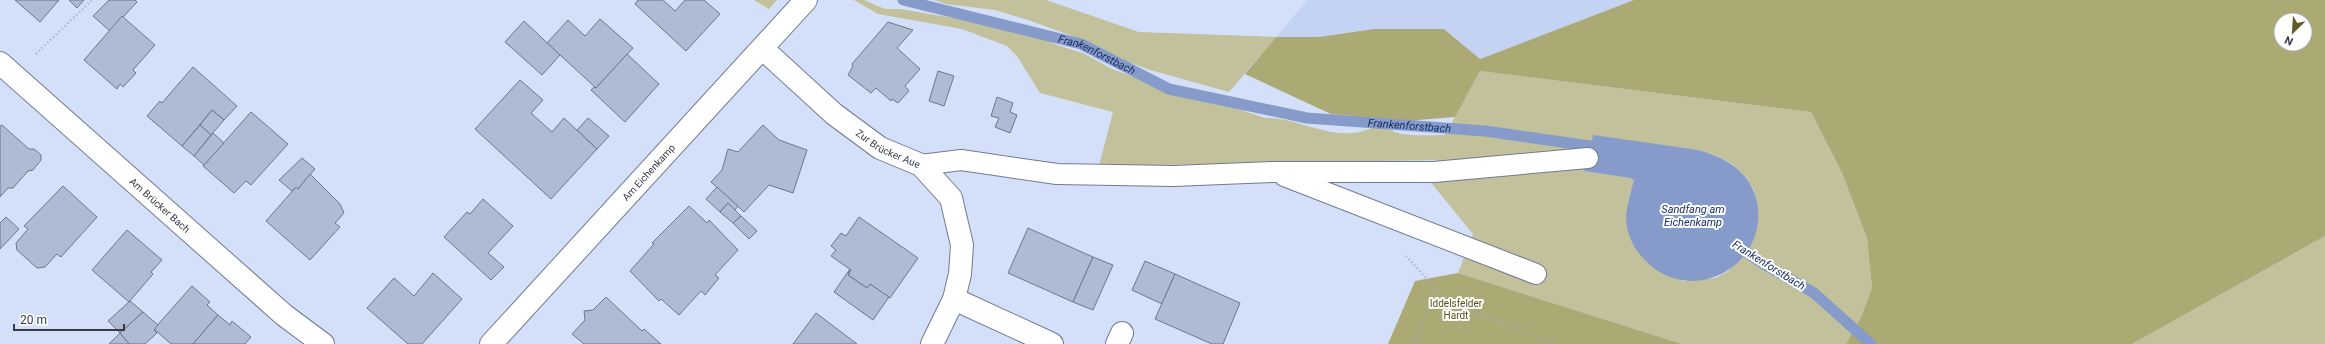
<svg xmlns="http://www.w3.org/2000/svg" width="2325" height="344" font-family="Roboto,sans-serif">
  <rect width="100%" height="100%" fill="#d4e0f9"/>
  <path fill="#c4d3f3" d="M1307 0H1634L1480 59 1444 29H1374L1319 37H1276Z"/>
  <g fill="#c2c19c" fill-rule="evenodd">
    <path d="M754 0H777L769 9Z"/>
    <path d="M854 0H864L885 9H900L1019 29 1057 45 1083 53 1112 69 1195 99 1202 97 1265 118C1285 117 1300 125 1319 129 1329 132 1342 134 1352 133 1362 133 1370 127 1379 127 1387 126 1394 133 1402 134 1416 136 1431 135 1445 135L1480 71 1811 112 1842 173 1867 238 1872 288 1861 317 1846 344H1682L1458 273 1473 234 1432 184 1436 160 1099 166 1113 112 1040 93 1017 56 1007 46 962 29 878 14ZM1593 136 1699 150 1715 155 1732 164 1746 177 1754 190 1758 222 1747 252 1727 272 1715 278 1683 281 1628 203 1635 180 1630 178 1585 171Z"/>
    <path d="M934 0H1046L1139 32 1276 37 1229 92 1150 70 1117 58 1086 41 1028 20 995 10 946 4Z"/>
    <path d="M2325 236V344H2132Z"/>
  </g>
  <g fill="#abaa74" fill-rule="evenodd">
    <path d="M1634 0H2325V236L2132 344H1846L1861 317 1872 288 1867 238 1842 173 1811 112 1480 71 1455 117 1418 120 1401 124 1391 119 1331 114 1245 74 1276 37H1319L1374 29H1444L1480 59ZM2281 20H2305V44H2281Z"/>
    <path d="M1458 273 1682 344H1388L1415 281Z"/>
  </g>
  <path fill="#869bc9" d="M1593 135 1699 150C1724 157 1749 171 1756 198 1773 266 1688 311 1642 257 1632 246 1626 231 1626 216 1627 204 1631 192 1634 180L1630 178 1584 171Z"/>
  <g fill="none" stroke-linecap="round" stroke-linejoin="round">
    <g stroke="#869bc9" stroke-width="11">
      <path id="s1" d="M903 0 1081 44 1169 89 1307 118 1485 131 1590 146 1603 155"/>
      <path d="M1735 244 1762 263 1814 293 1871 344"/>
    </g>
  </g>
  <g fill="#afbad3" stroke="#6c778e">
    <path d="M15 0H59L40 22Z"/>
    <path d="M69 0H84L77 8Z"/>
    <path d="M109 0H135L137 2 110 31 93 16Z"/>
    <path d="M638 0H663L675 11 685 0H704L720 14 686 51 635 4Z"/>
    <path d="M122 16 155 45 133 70 136 73 123 87 120 84 117 89 84 60Z"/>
    <path d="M600 19 633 48 596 88 547 43 568 20 585 36Z"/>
    <path d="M524 21 560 55 542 75 505 42Z"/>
    <path d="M888 22 913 30 897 48 920 69 905 86 909 91 898 103 892 99 891 101 876 88 871 93 848 75 853 66 852 64Z"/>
    <path d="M627 54 659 84 625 122 591 90 594 87 596 88Z"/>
    <path d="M193 67 237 106 224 120 212 110 182 146 147 116 160 101 162 103Z"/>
    <path d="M938 71 954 76 944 106 929 101Z"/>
    <path d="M520 80 543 100 531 113 552 132 564 118 597 149 551 199 475 129Z"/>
    <path d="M997 97 1013 103 1010 112 1017 115 1010 133 995 127 999 118 991 116Z"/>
    <path d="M212 110 224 120 211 135 200 125Z"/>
    <path d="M251 112 288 144 251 185 246 181 234 193 203 166Z"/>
    <path d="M588 118 609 136 597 149 577 130Z"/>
    <path d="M2 125 29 149H34L41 155V160L33 170 28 171 13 188H8L0 197V126Z"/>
    <path d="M200 125 211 135 194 156 182 146Z"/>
    <path d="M763 125 779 140 807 150 793 193 769 185 744 212 711 182 722 170 728 149 738 152Z"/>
    <path d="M213 133 224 143 204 165 194 156Z"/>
    <path d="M302 158 315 169 298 189 296 187 292 191 279 180Z"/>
    <path d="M310 174 340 204 344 213 335 223 340 227 310 260 266 221 296 187 298 189Z"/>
    <path d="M63 186 97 217 61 257 57 254 45 267 37 268 17 250 16 243 28 229 24 226Z"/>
    <path d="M717 187 738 206 735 210 728 203 720 212 706 199Z"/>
    <path d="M483 199 513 226 488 253 504 267 491 280 444 237 467 212 470 214Z"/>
    <path d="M728 203 741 216 733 223 720 212Z"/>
    <path d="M689 206 707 223 709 220 738 250 715 275 719 278 705 295 701 291 679 315 661 299 659 301 630 271 654 244 652 243Z"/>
    <path d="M741 216 757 231 749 239 733 223Z"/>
    <path d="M6 217 19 229 0 249V223Z"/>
    <path d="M859 217 918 258 890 298 870 284 867 288 848 275 851 270 831 256 836 250 831 246 841 233 846 236Z"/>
    <path d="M1028 228 1093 257 1073 302 1008 273Z"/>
    <path d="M127 230 162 260 151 272 153 274 129 302 92 270Z"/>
    <path d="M1093 257 1113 265 1093 310 1073 302Z"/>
    <path d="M1145 261 1175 274 1162 304 1132 290Z"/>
    <path d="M850 269 848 275 867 288 870 284 889 297 873 320 834 292Z"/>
    <path d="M433 273 462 299 422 344H408L367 308 394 278 414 296Z"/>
    <path d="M1175 274 1240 303 1223 344H1212L1155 319Z"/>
    <path d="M192 286 210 302 207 305 218 315 193 344H171L154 329Z"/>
    <path d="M606 297 642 331 644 329 661 344H584L572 334 585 320 584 311 593 310Z"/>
    <path d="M130 301 143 312 120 333 108 321Z"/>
    <path d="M143 312 158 325 154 330 157 333 145 344H129L120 333Z"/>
    <path d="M816 313 857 344H793Z"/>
    <path d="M218 315 230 325 232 321 251 337 245 344H193Z"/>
    <path d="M120 333 129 344H109Z"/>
  </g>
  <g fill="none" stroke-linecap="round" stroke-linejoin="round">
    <g stroke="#707b91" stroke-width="22">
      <g id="service">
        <path d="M921 165 961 160 1057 174 1173 176 1273 172H1434L1588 158"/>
        <path d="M1284 176 1536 274"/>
      </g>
    </g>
    <g stroke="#707b91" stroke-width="24">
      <g id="minor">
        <path id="s2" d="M763 49 834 114 880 148 921 165 951 198 962 245 960 274 954 299 932 344"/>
        <path id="s3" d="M0 63 284 315 323 344"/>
        <path d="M954 299 1052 344"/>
        <path id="s4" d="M491 344 806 0"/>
        <path d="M1117 344 1122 333"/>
      </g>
    </g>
    <g stroke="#9fa9bd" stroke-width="2.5" stroke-dasharray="1 3" stroke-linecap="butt">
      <path d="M36 54 92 0"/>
      <path d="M1406 256 1435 288 1460 308 1507 324 1556 344"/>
      <path d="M1415 344 1435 288"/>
    </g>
    <use href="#service" stroke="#fff" stroke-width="20"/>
    <use href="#minor" stroke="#fff" stroke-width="22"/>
  </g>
  <g text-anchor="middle" stroke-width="4" stroke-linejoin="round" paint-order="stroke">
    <g font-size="10" fill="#363b45" stroke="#fff">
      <text dy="4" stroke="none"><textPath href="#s2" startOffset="161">Zur Brücker Aue</textPath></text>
      <text dy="4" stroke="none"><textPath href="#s4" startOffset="233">Am Eichenkamp</textPath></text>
      <text dy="4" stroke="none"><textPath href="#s3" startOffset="214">Am Brücker Bach</textPath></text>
    </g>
    <g font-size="10" fill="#555212" stroke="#fff">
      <text x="1456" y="307">Iddelsfelder<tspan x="1456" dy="12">Hardt</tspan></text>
    </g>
    <g font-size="11" font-style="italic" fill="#182d65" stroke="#fff">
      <text dy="4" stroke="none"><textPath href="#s1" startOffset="202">Frankenforstbach</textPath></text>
      <text dy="4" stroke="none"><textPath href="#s1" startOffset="526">Frankenforstbach</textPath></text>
      <text x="1693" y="213">Sandfang am<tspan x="1693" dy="13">Eichenkamp</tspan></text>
      <text transform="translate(1769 265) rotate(32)" y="4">Frankenforstbach</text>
    </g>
  </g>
  <g transform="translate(2293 32) rotate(205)"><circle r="19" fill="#ffffff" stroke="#afb1b5"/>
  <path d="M0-3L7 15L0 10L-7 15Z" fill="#5e5b28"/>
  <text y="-6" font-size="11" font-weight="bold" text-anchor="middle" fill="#363b45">N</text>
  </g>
  <path d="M14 324v6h110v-6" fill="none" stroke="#363b45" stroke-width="2"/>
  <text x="20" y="324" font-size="12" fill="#363b45" stroke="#ffffff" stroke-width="3" paint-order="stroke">20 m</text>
</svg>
